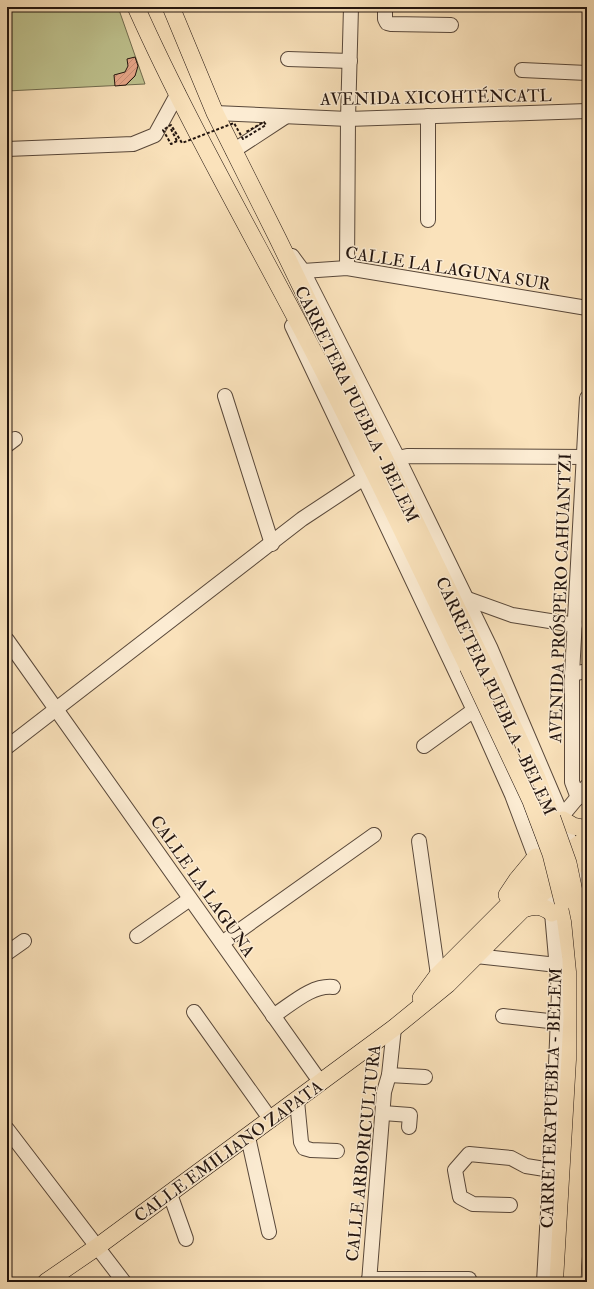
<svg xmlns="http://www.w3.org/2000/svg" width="594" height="1289" font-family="'IM FELL Double Pica',serif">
  <defs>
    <pattern id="building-hatch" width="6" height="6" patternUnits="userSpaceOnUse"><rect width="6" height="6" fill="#e9a88b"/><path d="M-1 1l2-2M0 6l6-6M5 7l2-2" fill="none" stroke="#c89077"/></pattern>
  </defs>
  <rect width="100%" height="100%" fill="#fae2bb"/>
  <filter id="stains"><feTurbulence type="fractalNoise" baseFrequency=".005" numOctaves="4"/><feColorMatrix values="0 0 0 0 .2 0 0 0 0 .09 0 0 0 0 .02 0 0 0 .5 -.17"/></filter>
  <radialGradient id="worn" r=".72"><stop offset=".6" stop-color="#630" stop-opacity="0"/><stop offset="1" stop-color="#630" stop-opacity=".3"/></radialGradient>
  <path fill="#bfc38f" stroke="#716c4f" d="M7 7H118L145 84 7 91Z"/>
  <path fill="url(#building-hatch)" stroke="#23150f" d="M135 57 138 66 135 76 126 85 115 86 114 75 125 72 128 66 127 59Z"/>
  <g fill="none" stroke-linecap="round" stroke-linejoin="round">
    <g stroke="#59483a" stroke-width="16">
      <g id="minor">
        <path d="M385 7V19L387 23 391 24 451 25"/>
        <path d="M288 59 350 61"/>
        <path d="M522 70 587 73"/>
        <path d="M215 113 348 119 587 111"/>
        <path d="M7 149 133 144 155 135 178 93"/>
        <path d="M233 151 285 117"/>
        <path d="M428 220V116"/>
        <path d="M292 256 303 271 398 458 490 647 562 816 587 902"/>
        <path d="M347 268 348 119 351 7"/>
        <path d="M303 271 347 268 587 308"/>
        <path d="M292 326 479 721 512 795 547 888 552 913 559 992 555 1090 544 1282"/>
        <path d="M225 396 272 544"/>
        <path d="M7 445 15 439"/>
        <path d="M398 458 407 456 587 457"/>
        <path d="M465 598 512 615 575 625"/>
        <path d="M7 640 321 1083"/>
        <path d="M572 674 587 671"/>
        <path d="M424 746 474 710"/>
        <path d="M7 747 302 519 364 478"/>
        <path d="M578 798 572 782V674L587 398"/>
        <path d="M562 816 587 786"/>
        <path d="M419 841 438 975"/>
        <path d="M137 936 190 899"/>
        <path d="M222 943 374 835"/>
        <path d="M7 953 24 941"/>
        <path d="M476 956 557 965"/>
        <path d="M194 1012 271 1120"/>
        <path d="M273 1016C292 1004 311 985 333 987"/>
        <path d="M503 1016 558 1022"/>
        <path d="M389 1075 425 1077"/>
        <path d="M297 1101 301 1142 304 1148 311 1150 337 1151"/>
        <path d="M383 1113 410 1115 409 1127"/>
        <path d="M7 1129 124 1282"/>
        <path d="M248 1137 269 1232"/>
        <path d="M170 1194 186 1239"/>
        <path d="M510 1205 473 1204 460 1197 455 1170 469 1154 511 1158 526 1166 551 1170"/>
        <path d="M369 1279H469"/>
        <path d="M369 1282 384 1092 389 1075 394 1028"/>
        <path d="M584 1282 587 1222"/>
      </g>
    </g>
    <g stroke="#23150f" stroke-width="18">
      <g id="major">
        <path d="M136 7C187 121 250 230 308 341 364 448 415 558 468 667"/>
        <path d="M171 7 215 113 278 239 483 662 537 778 552 818"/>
        <path d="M563 820 573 826 587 829"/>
        <path d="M507 895 517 880 536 857"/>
        <path d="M523 909C535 905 542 905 552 913"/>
        <path d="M421 998 438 975 542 871 587 838"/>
        <path d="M46 1282 97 1247 394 1028 448 984 523 909 587 856"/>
        <path d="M558 1282 572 1019 571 959 563 902"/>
      </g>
    </g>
    <path stroke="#23150f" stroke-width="2" stroke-dasharray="3 2" stroke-linecap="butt" d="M171 129 177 141"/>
    <use href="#minor" stroke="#fcecd3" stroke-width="14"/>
    <use href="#major" stroke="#fae2bb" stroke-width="17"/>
    <g stroke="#23150f" stroke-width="18" stroke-linecap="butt">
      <g id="major-bridge">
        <path d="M468 667 531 801 551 854 563 902"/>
        <path d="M552 818 568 863 580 920 585 971V1060L572 1282"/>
      </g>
    </g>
    <path stroke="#23150f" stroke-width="2" stroke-dasharray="3 2" stroke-linecap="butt" d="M177 141 171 144 163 130 171 125 182 143 234 123 243 139 266 125 264 122 246 132"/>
    <use href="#major-bridge" stroke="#fae2bb" stroke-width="17"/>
  </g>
  <g text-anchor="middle" stroke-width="3" stroke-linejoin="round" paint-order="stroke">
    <g font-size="17" fill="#23150f" stroke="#fcecd3">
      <text transform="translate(436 97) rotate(-1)" y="6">AVENIDA XICOHTÉNCATL</text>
      <text transform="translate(448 268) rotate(9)" y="6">CALLE LA LAGUNA SUR</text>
      <text transform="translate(357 404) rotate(64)" y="6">CARRETERA PUEBLA - BELEM</text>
      <text transform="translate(560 598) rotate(-88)" y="6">AVENIDA PRÓSPERO CAHUANTZI</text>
      <text transform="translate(496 696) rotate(65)" y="6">CARRETERA PUEBLA - BELEM</text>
      <text transform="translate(203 886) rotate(55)" y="6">CALLE LA LAGUNA</text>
      <text transform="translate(551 1098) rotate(-88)" y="6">CARRETERA PUEBLA - BELEM</text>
      <text transform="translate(228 1151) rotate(-36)" y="6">CALLE EMILIANO ZAPATA</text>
      <text transform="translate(363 1153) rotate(-84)" y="6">CALLE ARBORICULTURA</text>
    </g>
  </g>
  <rect width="594" height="1289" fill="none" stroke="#fae2bb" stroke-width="24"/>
  <rect x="8" y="8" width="578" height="1273" fill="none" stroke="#23150f" stroke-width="2"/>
  <rect x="12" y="12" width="570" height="1265" fill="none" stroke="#23150f"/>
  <rect width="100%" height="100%" filter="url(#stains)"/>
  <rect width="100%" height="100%" fill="url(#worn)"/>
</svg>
